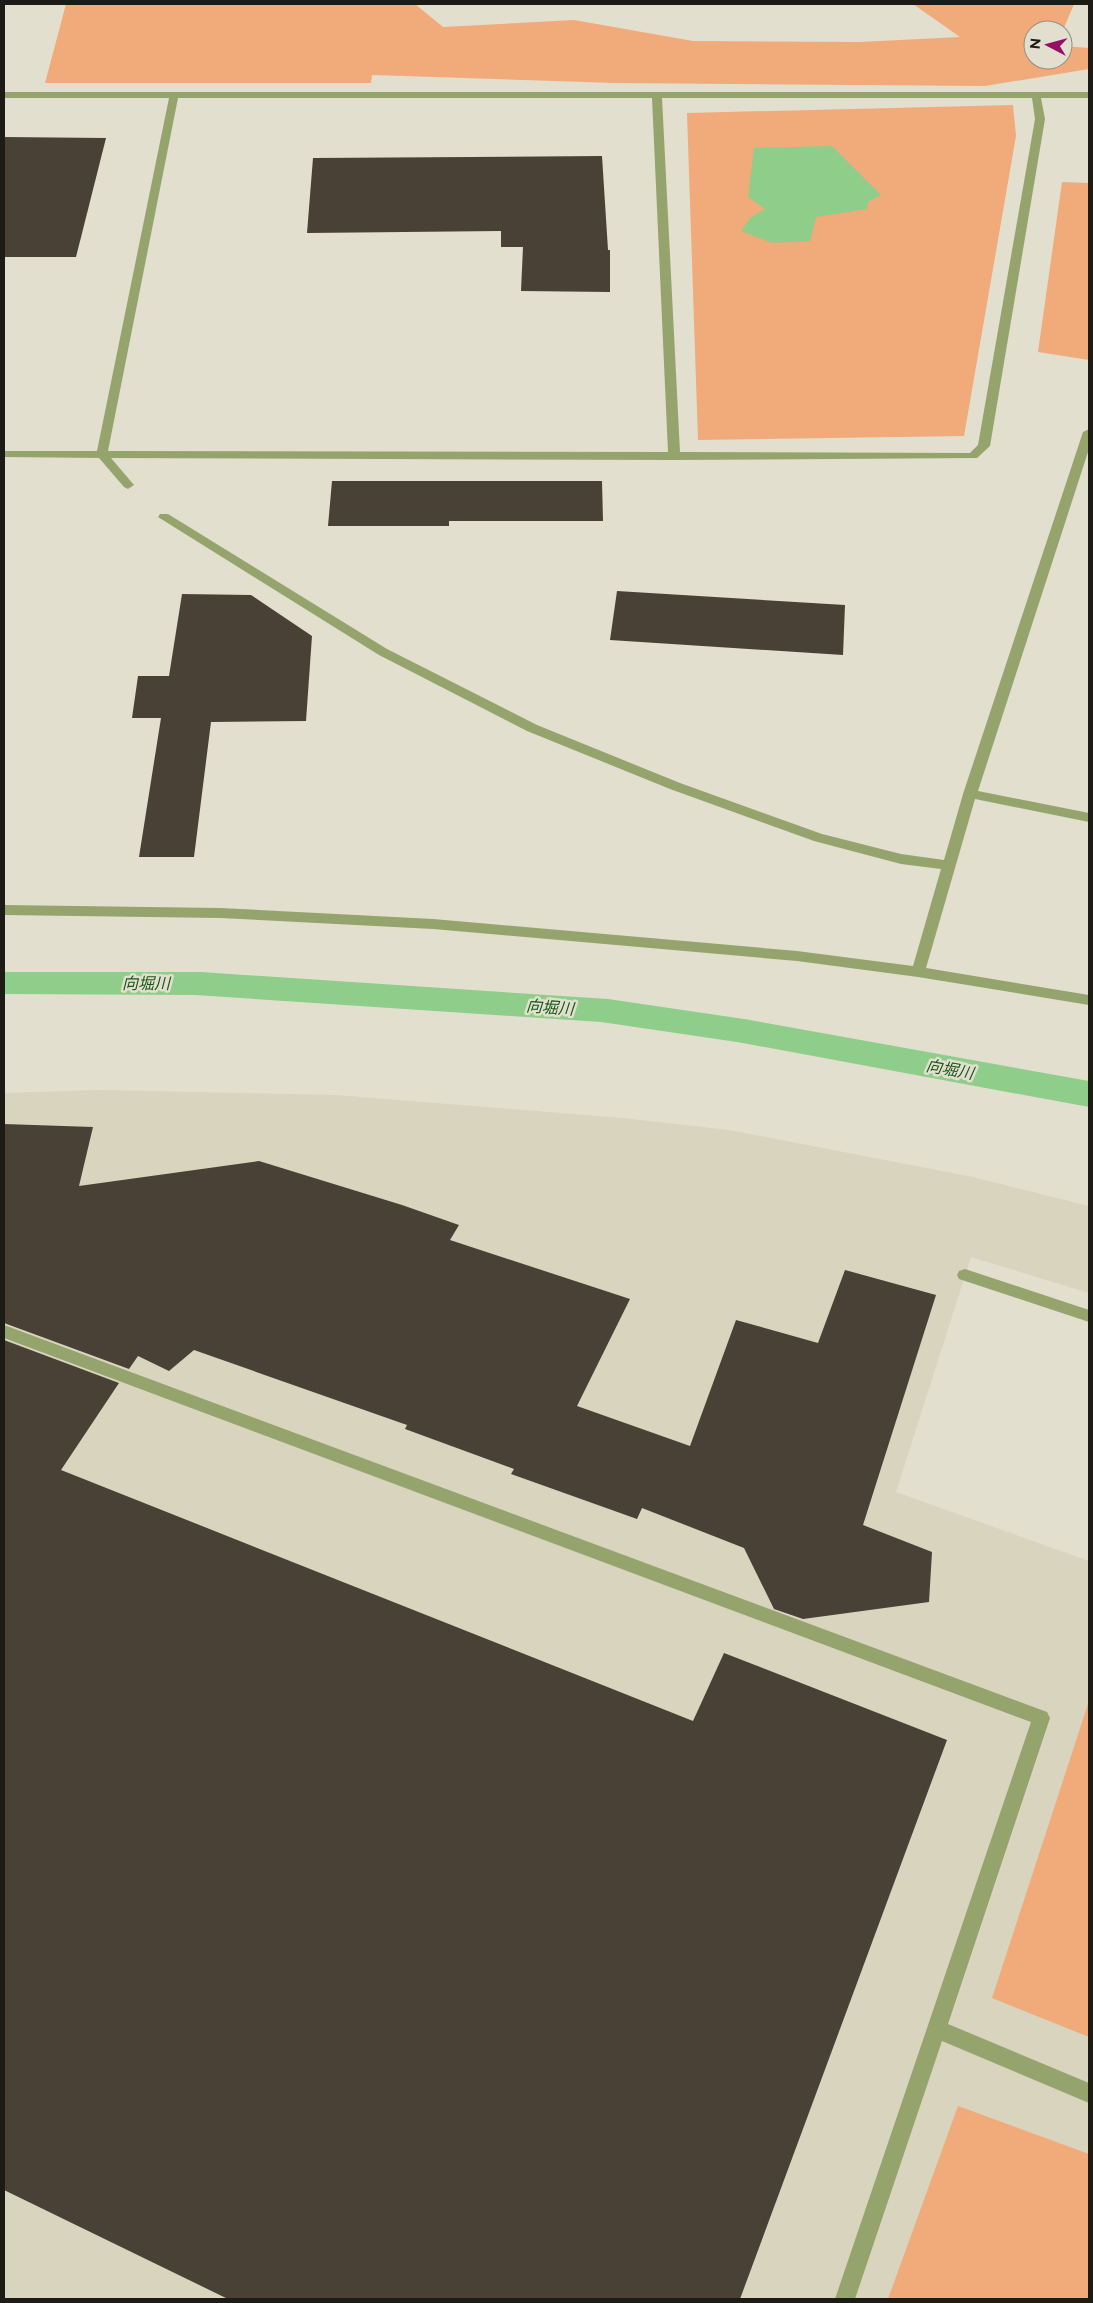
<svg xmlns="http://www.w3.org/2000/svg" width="1093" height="2303" font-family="Montserrat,'Noto Sans JP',sans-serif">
  <rect width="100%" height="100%" fill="#e2dfcf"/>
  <path fill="#d8d4bd" d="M100 1090 336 1095 623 1118 729 1130 973 1177 1089 1206V1293L971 1257 896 1492 1089 1561V2299H4V1093Z"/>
  <g fill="#f1aa7a">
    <path d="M66 4H415L443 27 574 20 693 41 860 42 960 37 913 4H1074L1063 30H1033V60H1063V46L1089 48V69L985 86 614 83 372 75 371 83H45Z"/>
    <path d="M1013 105 1016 136 964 436 698 440 687 113Z"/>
    <path d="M1062 182 1089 183V360L1038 352Z"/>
    <path d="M1089 1701V2037L992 1998Z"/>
    <path d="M958 2106 1089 2154V2299H888Z"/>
  </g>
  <g fill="#8ece8a">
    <path d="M832 146 881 195 868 202 867 209 816 217 810 241 772 243 741 231 750 218 765 209 748 197 754 148Z"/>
    <path d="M4 972H200L608 999 744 1019 1089 1081V1107L737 1042 601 1022 195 995 4 994Z"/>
  </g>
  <g fill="#494135">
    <path d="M4 137 106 138 76 257H4Z"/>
    <path d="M602 156 608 250H610V292L521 291 523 247H501V231L307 233 313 158Z"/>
    <path d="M332 481H602L603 521H449V526H328Z"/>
    <path d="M617 591 845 605 843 655 610 640Z"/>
    <path d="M182 594 251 595 312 636 306 721 211 722 194 857H139L161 718H132L138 676H169Z"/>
    <path d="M4 1124 93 1127 79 1186 259 1161 402 1205 459 1225 450 1240 630 1299 577 1406 690 1446 736 1320 818 1343 845 1270 936 1295 863 1525 932 1552 929 1602 803 1619 774 1609 744 1548 642 1508 637 1519 511 1474 514 1469 405 1429 407 1425 194 1350 169 1371 138 1356 129 1369 4 1323Z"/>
    <path d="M4 1340 119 1383 61 1470 693 1721 724 1653 947 1740 740 2299H228L4 2190Z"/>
  </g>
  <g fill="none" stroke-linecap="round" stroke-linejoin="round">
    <g fill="#95a46d" fill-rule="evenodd">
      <path d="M4 92H1089V98H1041L1045 119 990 446 977 458 674 460 111 458 134 485 128 489 124 487 99 458 4 457V451H97L169 98H4ZM178 98H652L668 452 108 451ZM662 98H1032L1035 119 978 445 970 453 680 452Z"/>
      <path d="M1089 429V449L978 791 1089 813V822L975 799 926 968 1089 995V1005L918 977 797 961 433 929 220 918 4 915V905L220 908 433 919 797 951 913 966 941 869 901 864 814 841 670 789 527 731 379 655 158 517 160 514H168L387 649 537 725 680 783 822 834 901 854 944 860 963 794 1083 432Z"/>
      <path d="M965 1269 1089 1310V1322L959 1279 957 1275 959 1271Z"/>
      <path d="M4 1325 1047 1712 1050 1718 948 2024 1089 2083V2103L942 2041 855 2299H835L1031 1722 4 1338Z"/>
    </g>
  </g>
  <g text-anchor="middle" stroke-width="5" stroke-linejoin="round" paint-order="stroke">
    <g font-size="16" font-style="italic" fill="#185818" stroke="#e2dfcf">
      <text x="146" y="989">向堀川</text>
      <text transform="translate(550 1007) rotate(4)" y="6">向堀川</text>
      <text transform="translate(950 1069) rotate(10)" y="6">向堀川</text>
    </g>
  </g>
  <rect width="1093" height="2303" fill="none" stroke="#1c1b15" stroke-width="10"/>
  <g transform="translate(1048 45) rotate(276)"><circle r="24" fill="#e2dfcf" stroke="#939185"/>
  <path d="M0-4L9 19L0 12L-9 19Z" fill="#960f67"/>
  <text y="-8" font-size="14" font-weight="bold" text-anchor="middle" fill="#1c1b15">N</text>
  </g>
</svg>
